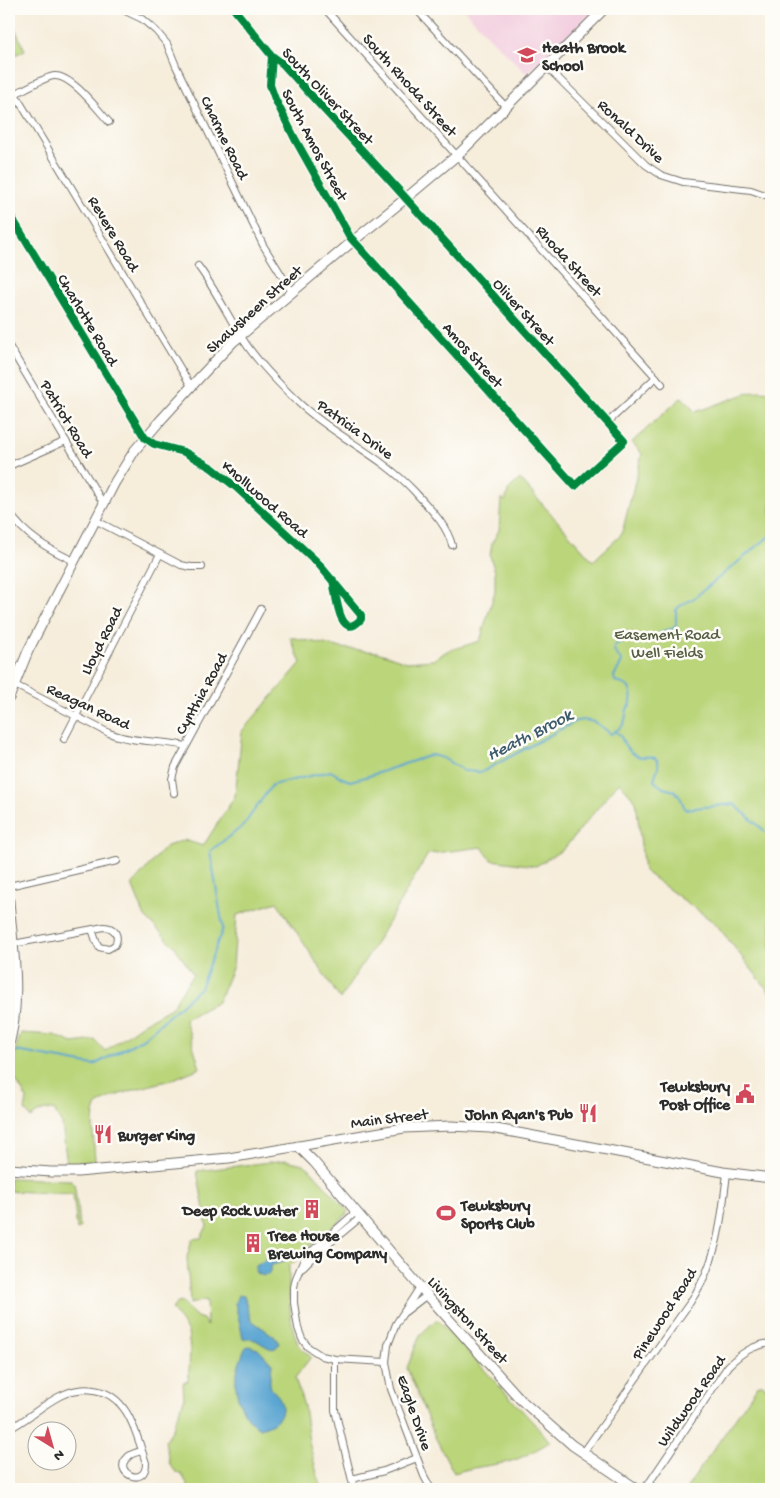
<svg xmlns="http://www.w3.org/2000/svg" width="780" height="1498" font-family="'Gochi Hand',sans-serif">
  <rect width="100%" height="100%" fill="#fdfcf7"/>
  <filter id="ink" filterUnits="userSpaceOnUse"><feTurbulence type="fractalNoise" baseFrequency=".02" numOctaves="2"/><feDisplacementMap in="SourceGraphic" scale="10" xChannelSelector="R" yChannelSelector="G"/><feConvolveMatrix kernelMatrix="1 2 1 2 8 2 1 2 1" color-interpolation-filters="sRGB"/></filter>
  <filter id="wash" filterUnits="userSpaceOnUse"><feTurbulence type="fractalNoise" baseFrequency=".0096" numOctaves="4" result="noise"/><feDisplacementMap in="SourceGraphic" scale="20" xChannelSelector="R" yChannelSelector="G"/><feGaussianBlur stdDeviation="1.12" result="paint"/><feColorMatrix in="noise" values="0 0 0 0 0 0 0 0 0 0 0 0 0 0 0 0 0 1.4 0 .05"/><feComposite in="paint" operator="in"/></filter>
  <g filter="url(#wash)">
    <rect width="100%" height="100%" fill="#f6eddb"/>
    <path fill="#f3cfdf" d="M464 9H596L527 74 488 36Z"/>
    <g fill="#bad57a" stroke="#728052">
      <path d="M9 16 25 50 9 58Z"/>
      <path d="M759 391 771 392V994L716 924 644 871 636 801 619 782 564 849 536 866 491 860 482 847 428 854 376 943 340 999 277 902 237 915 233 966 218 1002 185 1019 200 1068C190 1072 181 1076 171 1080 157 1084 101 1096 96 1107 90 1122 95 1148 95 1164L67 1165 62 1124 57 1116 55 1111C46 1108 38 1112 31 1118L25 1110 27 1099 9 1069 21 1033 54 1035 73 1043 95 1040 105 1051 144 1023 171 1008 193 974 175 947 145 917 132 885 165 847 184 840 203 846 235 796 242 731 301 663 290 637 342 648 377 652 407 662 433 660 447 651 480 641 495 591V572L490 556 492 543 499 530 501 498 505 501 509 489 520 479 593 561 620 536 623 529 642 454 632 442 682 397 695 412 748 393Z"/>
      <path d="M286 1160 303 1164 309 1168 348 1211 346 1215 309 1247 296 1261 289 1265C289 1289 288 1322 298 1343 301 1348 306 1353 311 1357L295 1378 304 1406 309 1442 321 1489H188V1485L182 1475 175 1471 170 1465 165 1441 173 1429 175 1420 184 1400 183 1383 188 1381 189 1370 190 1350 188 1332 172 1309 176 1304 181 1302 197 1317 203 1319 207 1326 206 1300 190 1304 187 1257 192 1239 201 1238 207 1226 197 1171Z"/>
      <path d="M9 1178 71 1180 74 1184 75 1189 80 1228 77 1230 73 1194 9 1191Z"/>
      <path d="M437 1319 542 1432 550 1442C536 1450 523 1458 508 1462 489 1466 473 1467 454 1473L435 1437 407 1368 420 1335Z"/>
      <path d="M759 1384H763L771 1394V1489H686Z"/>
    </g>
    <g fill="#58a4d1" stroke="#42687e">
      <path d="M278 1253 285 1254 287 1257 284 1262 272 1265C269 1274 268 1279 256 1273L255 1270 256 1266 265 1260 269 1255Z"/>
      <path d="M238 1295 244 1296 251 1320 274 1336 279 1343C274 1356 263 1343 255 1340 251 1338 247 1340 243 1338L235 1303Z"/>
      <path d="M249 1346 258 1349 272 1364C272 1371 268 1380 271 1388 273 1391 277 1394 279 1397 288 1414 276 1424 260 1428 244 1420 234 1396 236 1377 237 1369 241 1359 244 1351L246 1347Z"/>
    </g>
    <g fill="none" stroke-linecap="round" stroke-linejoin="round">
      <g stroke="#58a4d1" stroke-width="2">
        <path d="M616 732 620 735C624 744 627 751 637 756 643 759 655 753 658 762 660 768 654 775 654 781L663 788 675 791 681 799 685 809 734 804 767 833 771 834"/>
        <path d="M16 1051 94 1065 144 1038 200 988 223 928 210 851 243 826 272 785 331 771 342 778 350 781 369 776 431 755 443 758 464 771 482 772 576 721C593 718 598 724 611 734 626 724 624 726 627 709 632 704 634 692 627 686 624 684 618 683 615 681L614 676 622 662 614 651V646C624 637 645 639 657 635 663 633 666 629 672 629L676 626V610L680 606 694 598 771 535"/>
      </g>
    </g>
  </g>
  <g filter="url(#ink)">
    <g fill="none" stroke-linecap="round" stroke-linejoin="round">
      <g stroke="#726f69" stroke-width="8">
        <g id="street">
          <path d="M121 9 142 19 156 31 167 44 176 66 263 245 292 292"/>
          <path d="M234 9 272 56 283 64 320 105 384 174 624 441 575 486 350 237 295 139 275 99 270 85 272 56"/>
          <path d="M325 9 662 384"/>
          <path d="M416 9 506 107"/>
          <path d="M546 66 646 165 661 175 683 182 751 190 771 197"/>
          <path d="M15 94 191 386"/>
          <path d="M9 97C20 92 44 77 54 76 71 74 98 110 109 122"/>
          <path d="M9 213 145 438 154 444 184 452 193 457 212 468 236 487 317 562 361 615V619C339 644 336 593 333 580"/>
          <path d="M198 266C216 290 228 317 244 341 259 364 280 385 300 404 336 437 382 456 415 492 429 508 446 523 452 545"/>
          <path d="M9 346 103 503"/>
          <path d="M607 423 656 377"/>
          <path d="M9 466 66 441"/>
          <path d="M9 512C25 536 48 549 74 561"/>
          <path d="M95 520 181 565 191 567H202"/>
          <path d="M13 684 109 733C134 743 161 740 186 746"/>
          <path d="M64 739 160 554"/>
          <path d="M174 793 172 779 175 767 261 609"/>
          <path d="M9 886 117 861"/>
          <path d="M13 944 104 927C114 927 120 935 115 945L108 949 99 947 96 941 92 929"/>
          <path d="M356 1212 305 1257 296 1278 294 1287V1303L298 1328 302 1339 308 1347 322 1356 335 1359 386 1362"/>
          <path d="M303 1267 314 1256 360 1218"/>
          <path d="M420 1287 396 1324 388 1345 386 1362 391 1389 424 1476 431 1489"/>
          <path d="M405 1312 427 1295"/>
          <path d="M335 1359V1410L354 1489"/>
          <path d="M9 1429C27 1420 42 1405 60 1396 70 1391 83 1388 94 1390 129 1395 136 1434 146 1463 146 1489 112 1472 127 1458 130 1454 137 1452 142 1451"/>
          <path d="M583 1453 689 1304C718 1261 721 1223 727 1173"/>
          <path d="M352 1479 384 1471 417 1458"/>
          <path d="M643 1489 649 1483 728 1366C741 1353 753 1345 771 1343"/>
        </g>
      </g>
      <g stroke="#726f69" stroke-width="11">
        <g id="secondary">
          <path d="M9 698 28 651 115 482 135 450 159 422 200 377 233 342 353 241 405 199 461 152 604 9"/>
          <path d="M9 901C13 949 22 997 9 1044"/>
          <path d="M298 1146 314 1162 421 1288 521 1400 572 1445 637 1489"/>
          <path d="M9 1169 51 1172H78L229 1158 404 1128 451 1126 490 1128 513 1132 723 1172 771 1178"/>
        </g>
      </g>
      <use href="#street" stroke="#fff" stroke-width="6"/>
      <use href="#secondary" stroke="#fff" stroke-width="9"/>
      <g stroke="#fdfcf7" stroke-width="11">
        <g id="cycleway">
          <path d="M234 9 272 56 283 64 320 105 384 174 624 441 575 486 350 237 295 139 275 99 270 85 272 56"/>
          <path d="M9 213 145 438 154 444 184 452 193 457 212 468 236 487 317 562 361 615V619C339 644 336 593 333 580"/>
        </g>
      </g>
      <use href="#cycleway" stroke="#00873e" stroke-width="8"/>
    </g>
  </g>
  <defs>
    <g id="school-bare" transform="scale(1.5)"><path d="M0-5L7-2L0 1L-7-2ZM-4 1L0 2.5L4 1V4Q0 6-4 4Z" fill="#d1495b" stroke="#fdfcf7" stroke-width="2.5" paint-order="stroke"/></g>
    <g id="civic-bare" transform="scale(1.5)"><path d="M-.6-6.5H3V-4.5H.6V-3L4-1V1h2V6H-6V1h2V-1L-.6-3ZM-1.2 2.5V6h2.4V2.5Z" fill="#d1495b" stroke="#fdfcf7" stroke-width="2.5" paint-order="stroke"/></g>
    <g id="restaurant-bare" transform="scale(1.5)"><path d="M-5-6h1v4h1v-4h1v4h1v-4h1v5L-1.5 .5V6h-2V.5L-5-1ZM5-6V6H3V1.5H1.5Q1.5-4 5-6Z" fill="#d1495b" stroke="#fdfcf7" stroke-width="2.5" paint-order="stroke"/></g>
    <g id="building-bare" transform="scale(1.5)"><path d="M-4-6H4V6H1V3H-1V6H-4ZM-2.5-4.3h1.7v1.8h-1.7ZM.8-4.3h1.7v1.8H.8ZM-2.5-1h1.7V.8h-1.7ZM.8-1h1.7V.8H.8Z" fill="#d1495b" stroke="#fdfcf7" stroke-width="2.5" paint-order="stroke"/></g>
    <g id="stadium-bare" transform="scale(1.5)"><path d="M0-5a6.5 5 0 1 0 0 10a6.5 5 0 1 0 0-10ZM-3.5-1.8h7v3.6h-7Z" fill="#d1495b" stroke="#fdfcf7" stroke-width="2.5" paint-order="stroke"/></g>
  </defs>
  <g fill-rule="evenodd">
    <use href="#school-bare" x="527" y="55"/>
    <use href="#civic-bare" x="745" y="1094"/>
    <use href="#restaurant-bare" x="588" y="1113"/>
    <use href="#restaurant-bare" x="103" y="1134"/>
    <use href="#building-bare" x="312" y="1209"/>
    <use href="#stadium-bare" x="446" y="1213"/>
    <use href="#building-bare" x="253" y="1243"/>
  </g>
  <g text-anchor="middle" stroke-width="5" stroke-linejoin="round" paint-order="stroke">
    <g font-size="16" font-weight="bold" fill="#2b2b2b" stroke="#fdfcf7" text-anchor="start">
      <text x="542" y="52">Heath Brook<tspan x="542" dy="18">School</tspan></text>
      <text x="730" y="1091" text-anchor="end">Tewksbury<tspan x="730" dy="18">Post Office</tspan></text>
      <text x="573" y="1119" text-anchor="end">John Ryan's Pub</text>
      <text x="118" y="1140">Burger King</text>
      <text x="461" y="1210">Tewksbury<tspan x="461" dy="18">Sports Club</tspan></text>
      <text x="297" y="1215" text-anchor="end">Deep Rock Water</text>
      <text x="268" y="1240">Tree House<tspan x="268" dy="18">Brewing Company</tspan></text>
    </g>
    <g font-size="16" fill="#2b2b2b" stroke="#fdfcf7">
      <text transform="translate(411 84) rotate(48)" y="6">South Rhoda Street</text>
      <text transform="translate(329 95) rotate(47)" y="6">South Oliver Street</text>
      <text transform="translate(632 130) rotate(43)" y="6">Ronald Drive</text>
      <text transform="translate(226 137) rotate(64)" y="6">Charme Road</text>
      <text transform="translate(316 144) rotate(62)" y="6">South Amos Street</text>
      <text transform="translate(115 233) rotate(59)" y="6">Revere Road</text>
      <text transform="translate(570 260) rotate(48)" y="6">Rhoda Street</text>
      <text transform="translate(253 308) rotate(-42)" y="6">Shawsheen Street</text>
      <text transform="translate(525 311) rotate(48)" y="6">Oliver Street</text>
      <text transform="translate(89 319) rotate(59)" y="6">Charlotte Road</text>
      <text transform="translate(474 354) rotate(48)" y="6">Amos Street</text>
      <text transform="translate(68 418) rotate(59)" y="6">Patriot Road</text>
      <text transform="translate(356 428) rotate(36)" y="6">Patricia Drive</text>
      <text transform="translate(266 498) rotate(41)" y="6">Knollwood Road</text>
      <text transform="translate(100 640) rotate(-63)" y="6">Lloyd Road</text>
      <text transform="translate(200 693) rotate(-61)" y="6">Cynthia Road</text>
      <text transform="translate(89 705) rotate(25)" y="6">Reagan Road</text>
      <text transform="translate(389 1117) rotate(-7)" y="6">Main Street</text>
      <text transform="translate(663 1313) rotate(-57)" y="6">Pinewood Road</text>
      <text transform="translate(469 1319) rotate(48)" y="6">Livingston Street</text>
      <text transform="translate(690 1400) rotate(-55)" y="6">Wildwood Road</text>
      <text transform="translate(416 1412) rotate(71)" y="6">Eagle Drive</text>
    </g>
    <g font-size="16" fill="#565e43" stroke="#fdfcf7">
      <text x="667" y="639">Easement Road<tspan x="667" dy="18">Well Fields</tspan></text>
    </g>
    <g font-size="18" font-style="italic" fill="#3d5b6d" stroke="#fdfcf7">
      <text transform="translate(529 734) rotate(-27)" y="6">Heath Brook</text>
    </g>
  </g>
  <rect width="780" height="1498" fill="none" stroke="#fdfcf7" stroke-width="30"/>
  <g transform="translate(52 1446) rotate(143)"><circle r="24" fill="#fdfcf7" stroke="#a9a8a5"/>
  <path d="M0-4L9 19L0 12L-9 19Z" fill="#d1495b"/>
  <text y="-8" font-size="14" font-weight="bold" text-anchor="middle" fill="#2b2b2b">N</text>
  </g>
</svg>
